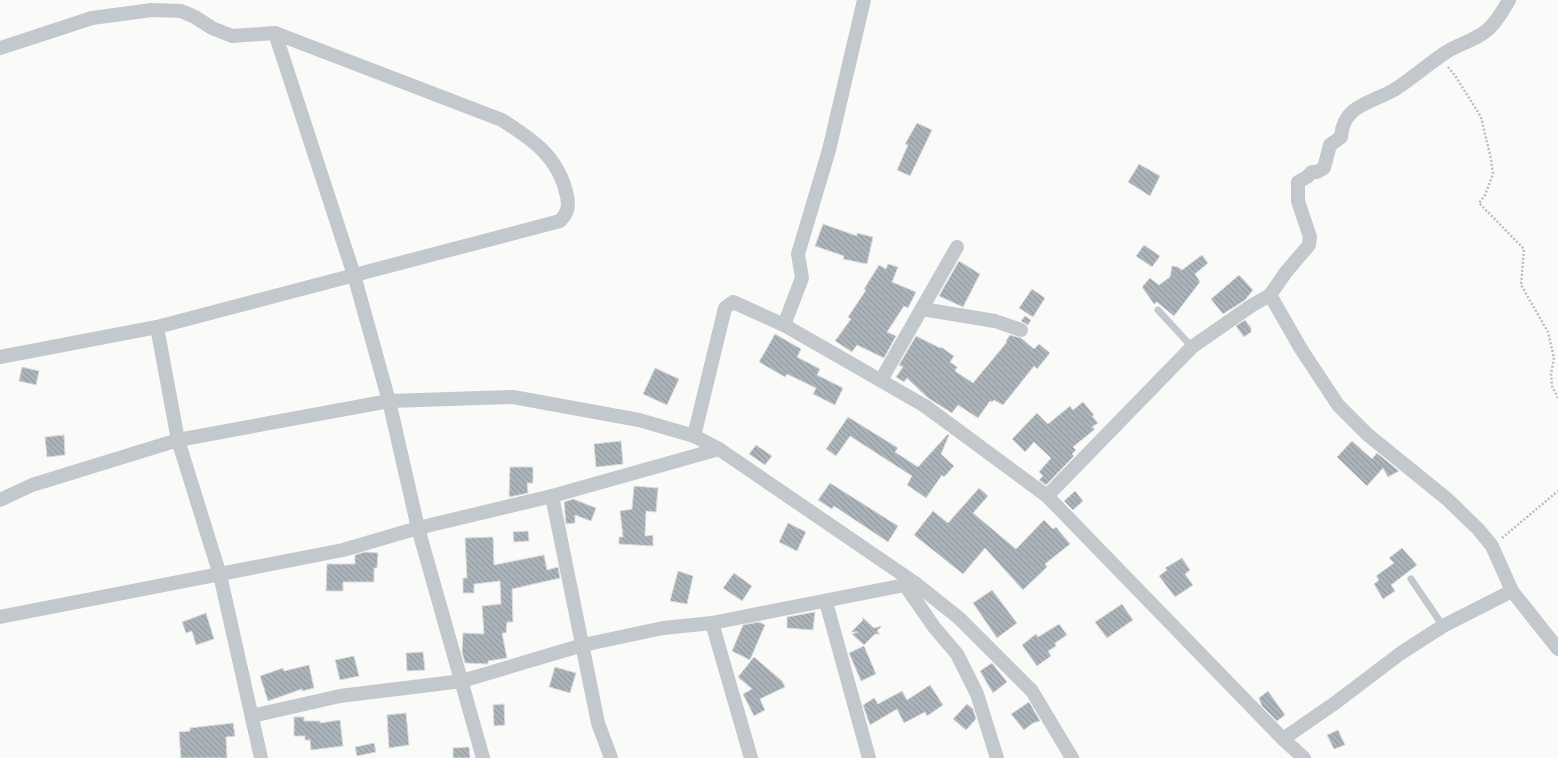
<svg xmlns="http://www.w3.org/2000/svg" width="1558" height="758" font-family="Commissioner,sans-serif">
  <defs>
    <pattern id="building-back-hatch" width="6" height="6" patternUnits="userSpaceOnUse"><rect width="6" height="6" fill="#aab3b9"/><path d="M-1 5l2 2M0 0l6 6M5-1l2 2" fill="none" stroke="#8e969c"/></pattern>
  </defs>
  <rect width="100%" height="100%" fill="#fafaf8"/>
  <g fill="url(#building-back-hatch)" stroke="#dcdcda">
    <path d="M917 123 932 130 910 176 897 170 908 145 905 144Z"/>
    <path d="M1139 164 1160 176 1150 196 1128 182Z"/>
    <path d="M823 224 857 236V233L873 237 867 264 843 259 844 256 815 246Z"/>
    <path d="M1144 245 1160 256 1152 267 1136 256Z"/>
    <path d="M1202 255 1208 263 1195 274 1200 282 1174 316 1157 302 1154 304 1142 287 1150 278 1159 285 1170 277 1172 266 1178 267 1182 270Z"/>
    <path d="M959 261 980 274 963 307 939 296Z"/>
    <path d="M888 264 898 267 892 282 916 292 908 308 904 306 887 332 896 336 884 358 857 345 852 352 835 341 851 319 848 317 866 290 864 289 879 265 886 269Z"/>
    <path d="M1239 275 1253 290 1245 300 1223 314 1211 299Z"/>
    <path d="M1032 289 1045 298 1033 317 1019 308Z"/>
    <path d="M1025 316 1031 320 1028 325 1021 321Z"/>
    <path d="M1245 320 1251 328V332L1244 337 1236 326Z"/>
    <path d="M775 334 801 349 797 357 820 369 817 375 843 388 835 405 813 394 816 388 787 374 785 377 759 362Z"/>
    <path d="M1010 335 1021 338 1034 349 1039 344 1050 353 1037 369 1034 366 1003 405 994 400 992 402 990 401 978 418 958 405 952 413 928 398 907 378 904 382 896 377 903 367 899 365 916 336 940 348 941 347 954 356 950 362 957 367 955 371 973 383 1007 342 1006 341Z"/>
    <path d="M22 367 39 371 36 385 19 381Z"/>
    <path d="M655 368 679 379 667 405 643 394Z"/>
    <path d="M1083 402 1094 415 1092 416 1098 423 1092 427 1095 429 1073 447 1076 450 1072 454 1074 456 1046 485 1039 480 1043 476 1039 472 1051 458 1034 442 1025 452 1012 439 1037 413 1048 424 1070 406 1073 410Z"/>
    <path d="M848 417 898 448 895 452 918 467 948 434 949 435 941 454 954 466 944 477 942 475 926 498 907 485 912 476 850 436 836 456 826 449Z"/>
    <path d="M64 435 65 455 47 457 45 437Z"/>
    <path d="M621 441 623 464 596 467 594 444Z"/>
    <path d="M1352 441 1372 459 1377 453 1399 471 1388 477 1383 468 1367 486 1337 457Z"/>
    <path d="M756 445 772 456 765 465 749 454Z"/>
    <path d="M510 467H533V483H527L528 493 509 497Z"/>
    <path d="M830 483 898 526 888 542 834 506 832 509 818 500Z"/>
    <path d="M634 486 658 488 656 512 646 511 645 536 653 535V546L619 544V537H623L620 511 632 509Z"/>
    <path d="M979 488 988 496 973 513 1016 549 1044 520 1053 529 1056 527 1070 544 1045 564 1047 567 1023 590 985 548 963 574 914 535 933 511 948 523Z"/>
    <path d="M1075 491 1083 501 1073 510 1064 501Z"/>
    <path d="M573 499 596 508 591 521 575 515V523L566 524 564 502Z"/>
    <path d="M788 523 806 532 797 551 779 542Z"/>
    <path d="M528 531 529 541 514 542 513 532Z"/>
    <path d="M493 537 494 565 544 555 547 570 558 567 560 578 512 589 513 622H507L506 633H502L507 658 488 661V664L465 663 462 652 463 633 484 634 482 606 501 604 500 581 474 584V593H463V578H467L465 538Z"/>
    <path d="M1402 548 1417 565 1391 585 1395 591 1383 599 1374 584 1379 580 1376 576 1394 563 1389 558Z"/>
    <path d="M365 552 378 553 377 568H374V582H343V591H326L327 564H355V555Z"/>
    <path d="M1182 558 1190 570 1185 574 1193 585 1175 597 1159 576 1167 570 1165 568Z"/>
    <path d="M678 571 693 576 687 604 670 601Z"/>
    <path d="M734 573 752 586 742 601 723 588Z"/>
    <path d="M992 590 1017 623 997 638 973 603Z"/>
    <path d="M1122 604 1133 620 1107 638 1095 622Z"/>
    <path d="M815 612 813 630 787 628V617Z"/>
    <path d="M206 613 214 639 196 645 192 631 186 633 182 622Z"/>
    <path d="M862 617 874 628 882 626 877 631 880 634H875L864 645 852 634 858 632H851L863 620Z"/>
    <path d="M759 622 765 625 750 660 732 651 743 625Z"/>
    <path d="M1059 624 1067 635 1055 643 1056 646 1048 651 1051 656 1037 666 1022 645 1036 634 1038 637Z"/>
    <path d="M864 646 876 674 861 681 849 653Z"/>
    <path d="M423 652 425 670 407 671 406 653Z"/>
    <path d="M354 656 359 676 340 680 335 660Z"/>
    <path d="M754 657 782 681 785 687 760 699 765 710 754 716 743 694 752 689 738 677Z"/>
    <path d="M992 663 1007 682 993 693 980 671Z"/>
    <path d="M309 665 314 688 302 691V689L268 701 260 676 283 668 284 671Z"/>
    <path d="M555 667 576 673 570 693 549 687Z"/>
    <path d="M930 685 943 705 927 716 925 712 904 723 897 709 870 725 863 705 874 698 878 704 902 691 907 700Z"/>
    <path d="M1268 691 1285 715 1277 721 1262 706 1259 698Z"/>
    <path d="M1029 702 1040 721 1033 723 1024 730 1011 714Z"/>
    <path d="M504 704 505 725 494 726 493 705Z"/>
    <path d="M967 704 973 709 976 719 966 730 953 719Z"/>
    <path d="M406 713 409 745 389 748 387 715Z"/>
    <path d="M294 717H304V721H320V723L340 720 343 746 311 750 310 740H305V736H294Z"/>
    <path d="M233 723 235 736 226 737 227 758H181L179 732 190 731V728Z"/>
    <path d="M1338 730 1345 745 1334 749 1327 735Z"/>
    <path d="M374 743 376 752 357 756 355 747Z"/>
    <path d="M469 747 470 758H453V748Z"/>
  </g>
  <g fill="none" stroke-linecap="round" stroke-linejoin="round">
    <g stroke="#bbbfc2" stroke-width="2.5" stroke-dasharray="2 2" stroke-linecap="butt">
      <path d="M1448 67 1456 77 1481 117 1491 159 1493 174 1485 195 1479 203 1524 249 1521 285 1548 332 1554 358 1551 374 1552 386 1558 398"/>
      <path d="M1502 538 1558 491"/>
    </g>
    <g stroke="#c3c8cc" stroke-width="7">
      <path d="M1158 310 1192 347"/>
      <path d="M1411 579 1443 626"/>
    </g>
    <g stroke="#c3c8cc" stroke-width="14">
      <path d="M275 33 354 275 389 401 418 528 483 758"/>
      <path d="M0 48 92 18 152 10 181 11 195 17 212 28 232 36 275 33 502 120C533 140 559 157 567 196 569 206 568 213 560 221L157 327 0 357"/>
      <path d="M1270 295 1301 349 1338 405 1368 435 1447 499 1478 529 1492 546 1512 591 1558 649"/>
      <path d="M922 309 995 321 1021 330"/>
      <path d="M784 325 802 278 798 254 829 150 864 0"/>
      <path d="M157 327 178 440 220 575 261 758"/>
      <path d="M881 380 957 247"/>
      <path d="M694 436 725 308 733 302 784 325 925 406 1047 496 1283 739 1304 758"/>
      <path d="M552 496 598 723 611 758"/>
      <path d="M1047 496 1192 347 1251 306 1270 295 1286 272 1309 245 1310 237 1298 201V182L1307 177 1312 172H1317L1324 168 1330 145 1341 137C1343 105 1371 103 1394 90 1413 78 1429 63 1448 51 1460 44 1475 40 1486 31 1494 25 1504 9 1509 0"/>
      <path d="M0 500 32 485 178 440 389 401 513 397 639 420 694 436 719 449 915 583 959 618 1032 691 1072 758"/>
      <path d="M905 585 934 627 957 654 977 694 997 758"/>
      <path d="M826 602 869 758"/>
      <path d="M0 617 343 550 418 528 552 496 719 449"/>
      <path d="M712 623 751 758"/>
      <path d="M252 716 340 696 462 681 583 645 663 628 712 623 915 583"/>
      <path d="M1283 739 1335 703 1401 653 1443 626 1512 591"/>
    </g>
  </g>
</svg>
